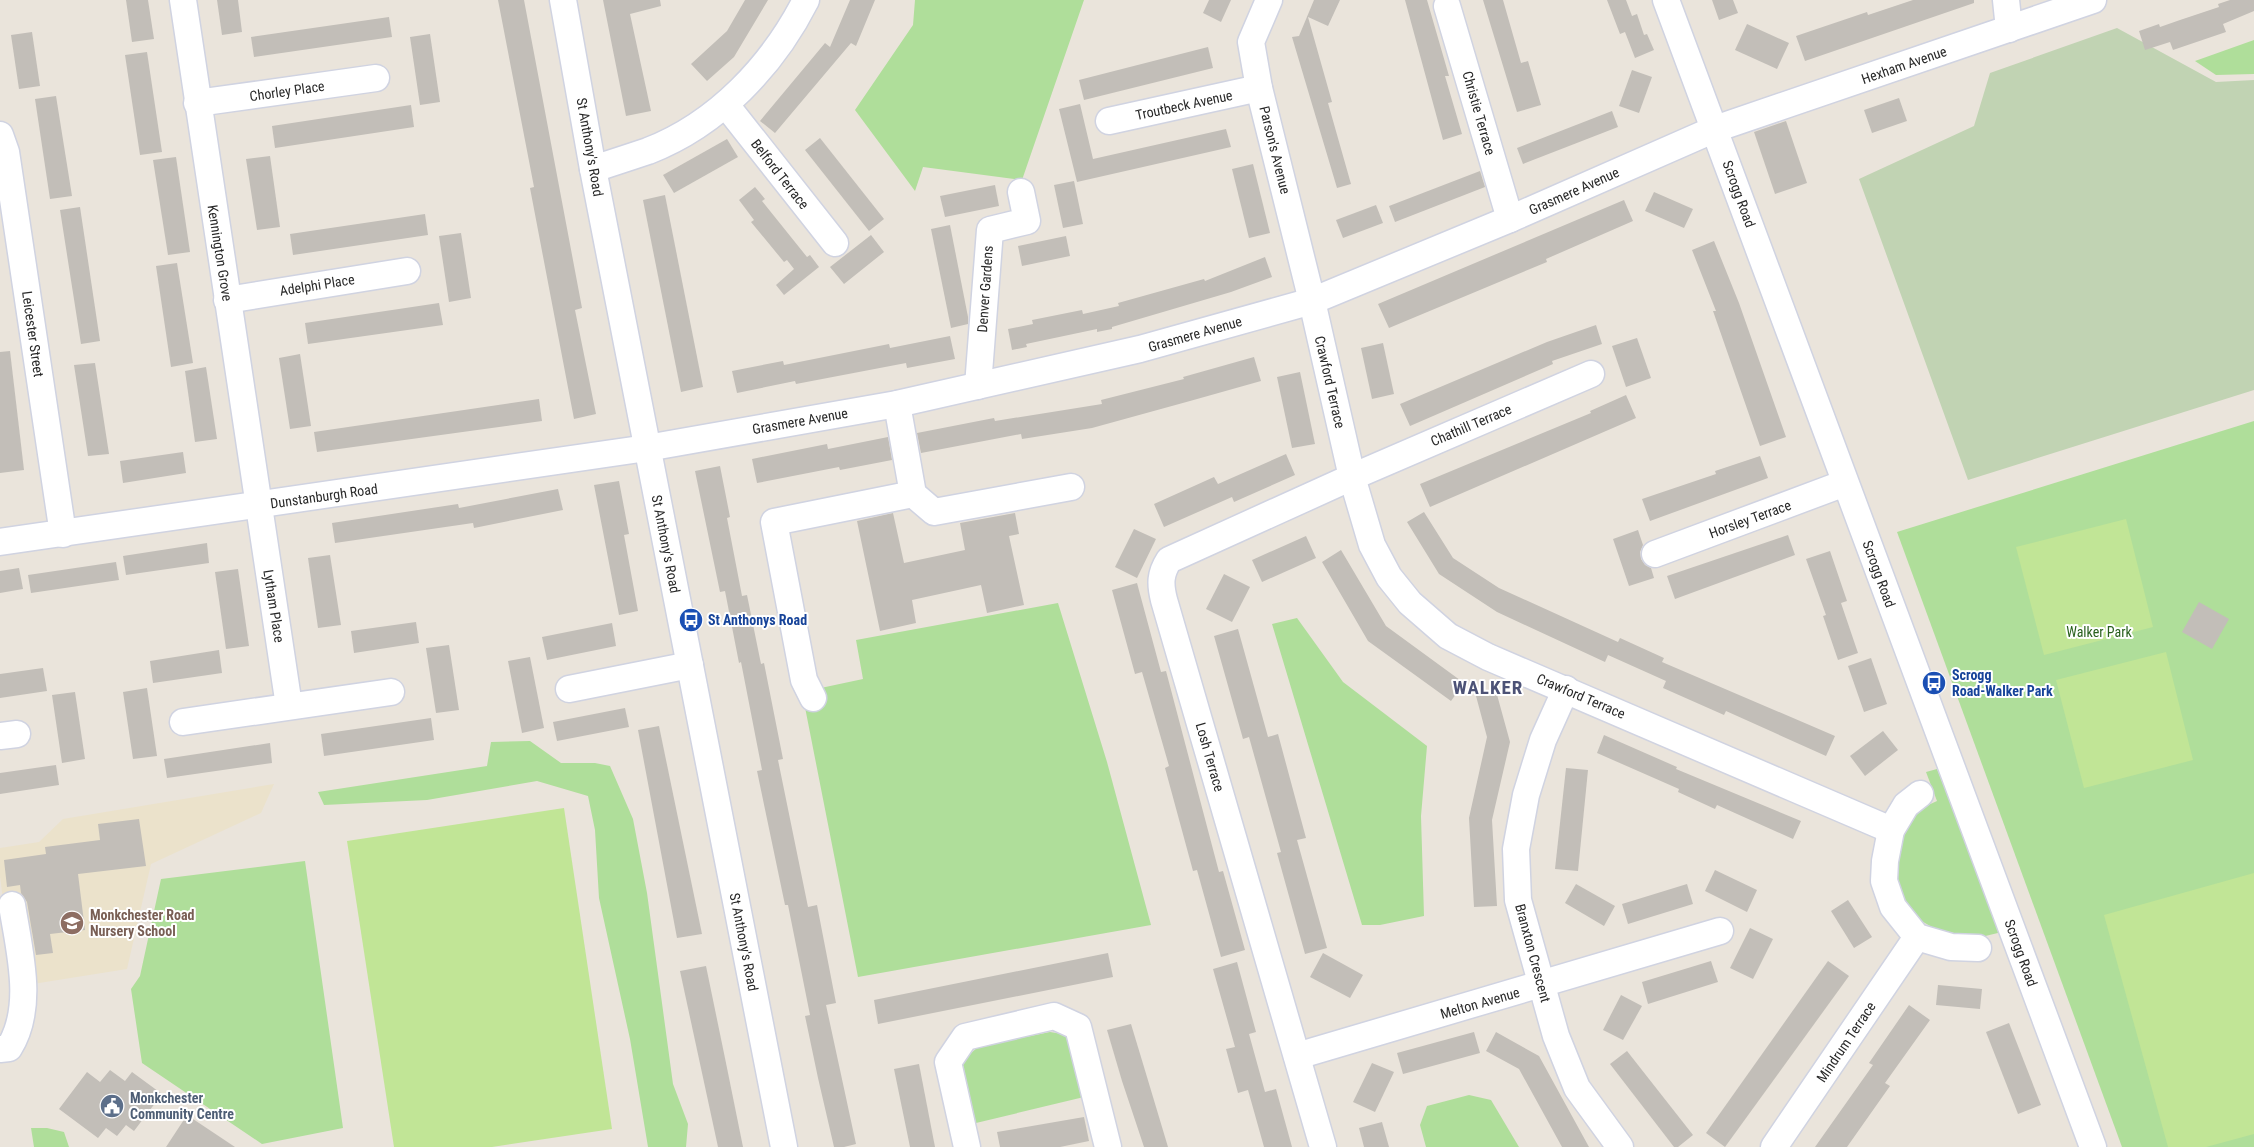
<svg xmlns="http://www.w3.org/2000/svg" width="2254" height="1147" font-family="'Roboto Condensed',sans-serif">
  <rect width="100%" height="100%" fill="#eae4db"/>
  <path fill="#ebe2cb" d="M274 784 261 813 151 864 127 969 14 987 0 876V848L39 842 63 819Z"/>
  <g fill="#afde9a">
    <path d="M915 0H1084L1022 180 923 167 915 191 855 110 913 25Z"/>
    <path d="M2254 40V74L2216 75 2195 61Z"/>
    <path d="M2254 421V1147H2122L1897 532Z"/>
    <path d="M1058 603 1107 762 1151 925 858 977 802 692 863 679 856 640Z"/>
    <path d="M1297 618 1343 682 1427 746 1421 816 1424 916 1380 925H1362L1272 624Z"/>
    <path d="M530 741 561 763H595L610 766 633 819 647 893 673 1084 688 1124 686 1147H648L630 1039 599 898 595 830 588 796 537 781 427 800 324 805 318 792 487 766 491 742Z"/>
    <path d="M1937 769 2002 932 1977 938 1935 929 1910 914 1896 885 1895 854 1902 824 1924 807 1937 801 1926 772Z"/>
    <path d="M305 861 343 1128 262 1144 142 1063 131 989 140 976 161 879Z"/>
    <path d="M1050 1032 1069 1035 1084 1097 976 1123 962 1061 978 1047Z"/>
    <path d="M1469 1095 1491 1100 1519 1147H1426L1420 1125 1427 1106Z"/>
    <path d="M31 1128H47L64 1132 69 1147H34Z"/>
  </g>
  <path fill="#c1d3b3" d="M2117 28 2216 82 2254 80V390L1968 480 1859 179 1974 126 1990 73Z"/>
  <g fill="#c1e596">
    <path d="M2126 519 2153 627 2044 655 2016 547Z"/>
    <path d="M2166 652 2193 760 2084 788 2056 680Z"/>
    <path d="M564 808 612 1129 492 1147H394L347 841Z"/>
    <path d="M2254 873V1134L2206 1147H2168L2104 915Z"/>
  </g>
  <g fill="#c2beb8">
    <path d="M126 0H148L154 39 132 42Z"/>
    <path d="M217 0H238L242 32 222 35Z"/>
    <path d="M498 0H524L582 308 575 310 596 414 574 419 530 188 534 187Z"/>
    <path d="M603 0H660L661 6 630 14 651 111 626 116Z"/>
    <path d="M745 0H768L734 57 707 81 691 64 727 31Z"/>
    <path d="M850 0H875L856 46 851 43 775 133 760 121 825 43 830 47Z"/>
    <path d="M1209 0H1231L1221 22 1203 13Z"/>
    <path d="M1314 0H1340L1328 26 1308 17 1332 102 1328 103 1351 184 1337 188 1292 37 1299 36Z"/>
    <path d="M1405 0H1427L1449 76H1445L1462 134 1443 140Z"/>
    <path d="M1483 0H1503L1521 63 1528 61 1541 105 1517 112Z"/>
    <path d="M1607 0H1626L1632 16 1637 14 1644 35 1647 34 1654 50 1635 58 1625 32 1620 34Z"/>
    <path d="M1712 0H1733L1738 13 1719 20Z"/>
    <path d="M1913 0H1974V3L1805 61 1796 36 1867 12 1868 15Z"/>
    <path d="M2230 0H2254V11L2223 24 2226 32 2173 50 2170 42 2145 50 2139 31 2159 24 2160 27 2180 20 2219 7 2218 4Z"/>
    <path d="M389 17 392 37 254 57 251 37Z"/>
    <path d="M1747 24 1789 43 1777 69 1735 50Z"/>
    <path d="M32 32 40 86 19 89 11 35Z"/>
    <path d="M430 34 440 102 420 105 410 37Z"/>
    <path d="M1208 47 1213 68 1084 100 1079 80Z"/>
    <path d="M147 52 162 152 140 155 125 55Z"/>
    <path d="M1632 70 1652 77 1639 113 1619 106Z"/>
    <path d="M56 96 72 196 50 199 35 99Z"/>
    <path d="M1899 98 1907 121 1872 133 1864 110Z"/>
    <path d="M1080 104 1093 159 1226 129 1231 147 1077 182 1059 109Z"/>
    <path d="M411 105 414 127 275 148 272 126Z"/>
    <path d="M1612 111 1618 127 1523 164 1517 148Z"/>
    <path d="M1786 121 1807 183 1775 194 1754 132Z"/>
    <path d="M820 138 884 219 869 231 805 150Z"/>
    <path d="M727 139 738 157 674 193 663 175Z"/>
    <path d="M270 156 280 227 257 230 246 159Z"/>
    <path d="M176 157 190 252 168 255 153 160Z"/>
    <path d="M1253 164 1270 233 1249 238 1232 169Z"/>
    <path d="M1480 171 1485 187 1395 222 1389 206Z"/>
    <path d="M1074 181 1083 224 1063 228 1054 185Z"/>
    <path d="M995 185 999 206 945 217 940 196Z"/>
    <path d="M755 187 765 199 762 201 807 257 810 255 819 267 784 295 776 285 794 269 787 260 784 262 751 222 754 220 739 200Z"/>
    <path d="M1654 192 1693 209 1684 228 1645 211Z"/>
    <path d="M665 195 703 387 681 392 643 200Z"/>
    <path d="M1624 200 1633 221 1546 259 1547 262 1389 328 1378 304Z"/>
    <path d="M1376 205 1383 223 1343 238 1336 220Z"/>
    <path d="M80 207 100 341 81 344 60 210Z"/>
    <path d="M425 214 428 235 293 255 290 234Z"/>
    <path d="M950 225 968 317V324L951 328 931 229Z"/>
    <path d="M461 233 471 298 449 302 439 236Z"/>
    <path d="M871 235 884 252 844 284 830 267Z"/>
    <path d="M1066 236 1070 256 1022 266 1018 246Z"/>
    <path d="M1714 241 1739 303 1786 437 1760 446 1713 311H1716L1692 250Z"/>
    <path d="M1265 257 1272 277 1231 292 1112 327V329L1097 332V329L1026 344 1027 347 1012 350 1008 329 1033 324 1032 320 1082 310 1083 314 1119 306 1118 303 1204 279 1205 281Z"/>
    <path d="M177 263 193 363 171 367 156 266Z"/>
    <path d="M439 303 443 325 308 344 305 323Z"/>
    <path d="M1596 325 1602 344 1552 361 1553 364 1410 426 1400 404 1547 342Z"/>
    <path d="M950 336 955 359 907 368 906 363 796 384 795 381 737 393 732 371 783 361 784 365 889 344 890 348Z"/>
    <path d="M1637 338 1651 378 1626 387 1612 346Z"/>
    <path d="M1383 343 1394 394 1372 399 1361 348Z"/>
    <path d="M10 351 24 470 0 473V352Z"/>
    <path d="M300 354 311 426 290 429 279 358Z"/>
    <path d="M1254 357 1261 381 1190 401 1092 428 1022 439 1021 434 921 453 917 433 994 418 995 421 1102 404 1101 400 1184 379 1183 377Z"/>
    <path d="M95 363 109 454 88 456 74 365Z"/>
    <path d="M206 367 217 439 195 442 185 371Z"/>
    <path d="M1300 372 1315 444 1292 448 1277 377Z"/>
    <path d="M1626 395 1636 418 1430 507 1420 484 1591 413 1590 411Z"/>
    <path d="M539 399 542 421 317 452 314 432Z"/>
    <path d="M888 437 892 460 840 470 839 467 757 483 752 459 827 444 828 449Z"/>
    <path d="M183 452 186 473 123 483 120 461Z"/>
    <path d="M1286 454 1295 475 1234 502 1232 497 1164 527 1154 504 1214 477 1218 484Z"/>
    <path d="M1760 456 1768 478 1650 521 1642 499 1716 474 1715 471Z"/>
    <path d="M720 466 730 517 727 518 742 596 747 595 761 664 764 663 783 759 778 760 808 907 817 905 836 1003 826 1005 856 1144 844 1147H834L818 1078 805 1016 810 1015 788 905H785L757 771 762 770 741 662 739 663 725 591 720 592 695 471Z"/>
    <path d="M619 481 629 534 624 535 638 611 619 615 594 485Z"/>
    <path d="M558 489 563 510 474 528 473 523 335 543 332 523 458 504 459 508Z"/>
    <path d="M1424 512 1453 558 1499 588 1618 642 1620 638 1664 658 1662 662 1835 736 1826 756 1726 711 1724 715 1663 688 1666 681 1608 655 1605 662 1497 612 1439 574 1407 522Z"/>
    <path d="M893 513 904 563 965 550 960 523 1015 513 1019 534 1009 536 1024 605 987 613 981 585 912 600 916 623 880 631 857 521Z"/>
    <path d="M1134 529 1156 539 1137 578 1115 567Z"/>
    <path d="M1638 530 1643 545 1640 552 1641 559 1645 565 1651 568 1654 578 1629 586 1613 539Z"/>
    <path d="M1788 535 1795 555 1675 599 1667 576Z"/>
    <path d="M1306 536 1316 558 1262 582 1252 560Z"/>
    <path d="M207 543 209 563 126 575 123 556Z"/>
    <path d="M1341 550 1386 626 1464 683 1451 701 1368 641 1322 562Z"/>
    <path d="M1830 551 1847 601 1841 603 1858 653 1838 660 1823 616 1826 615 1806 559Z"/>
    <path d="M330 555 341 625 318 628 308 558Z"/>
    <path d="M116 562 119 580 31 593 28 575Z"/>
    <path d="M19 568 23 589 0 593V571Z"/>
    <path d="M238 569 249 646 226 649 215 572Z"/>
    <path d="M1224 574 1250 587 1232 622 1206 609Z"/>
    <path d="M1137 583 1161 672 1166 671 1219 872 1223 871 1245 950 1221 957 1197 870 1193 871 1165 768 1169 766 1142 672 1135 674 1112 590Z"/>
    <path d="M2199 602 2229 619 2212 649 2182 632Z"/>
    <path d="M416 622 419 643 354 653 351 631Z"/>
    <path d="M612 623 616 646 547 660 542 637Z"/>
    <path d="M1238 629 1268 737 1278 734 1306 838 1297 840 1327 948 1305 954 1277 853 1281 852 1249 737 1243 739 1214 636Z"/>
    <path d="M449 645 459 710 436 713 426 648Z"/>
    <path d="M219 650 222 673 153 683 150 661Z"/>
    <path d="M530 657 544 728 522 733 508 661Z"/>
    <path d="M1871 658 1887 704 1864 712 1848 666Z"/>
    <path d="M43 668 47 691 0 698V674Z"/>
    <path d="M147 688 157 756 133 759 123 692Z"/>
    <path d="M1496 691 1510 742 1492 820 1497 906 1474 907 1469 818 1487 737 1476 696Z"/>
    <path d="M75 692 85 759 62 763 52 695Z"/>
    <path d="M625 708 629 727 557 741 553 722Z"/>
    <path d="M431 718 434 740 324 756 321 734Z"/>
    <path d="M659 726 702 934 677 938 638 730Z"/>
    <path d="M1883 731 1898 750 1865 776 1850 756Z"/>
    <path d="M1604 735 1677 767 1676 769 1801 821 1793 839 1717 805 1715 809 1678 792 1679 789 1597 753Z"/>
    <path d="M270 743 272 763 167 778 164 759Z"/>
    <path d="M56 765 59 785 0 794V773Z"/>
    <path d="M1566 768 1588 770 1578 871 1555 869Z"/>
    <path d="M139 819 146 866 78 874 85 930 50 934 53 953 36 955 27 902 21 893 20 885 7 887 4 860 46 854 45 847 100 840 98 824Z"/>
    <path d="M1715 870 1757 890 1747 912 1705 891Z"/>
    <path d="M1576 884 1615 906 1604 926 1565 903Z"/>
    <path d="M1687 884 1693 904 1628 924 1622 904Z"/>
    <path d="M1848 900 1872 937 1854 948 1831 911Z"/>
    <path d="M1750 928 1773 939 1753 979 1730 968Z"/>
    <path d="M1108 953 1113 977 878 1024 874 1000Z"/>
    <path d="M1323 953 1363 975 1350 998 1310 977Z"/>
    <path d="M1711 961 1718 982 1648 1004 1642 982Z"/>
    <path d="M1828 961 1849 976 1725 1147 1706 1133Z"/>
    <path d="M1237 962 1256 1032 1249 1034 1265 1092 1276 1089 1292 1147H1264L1248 1090 1238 1093 1226 1049 1235 1047 1213 969Z"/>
    <path d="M706 966 726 1063 743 1147H718L680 971Z"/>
    <path d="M1938 985 1982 989 1980 1009 1936 1005Z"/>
    <path d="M1621 995 1642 1006 1623 1040 1603 1030Z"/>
    <path d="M1909 1005 1930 1020 1885 1083 1890 1086 1847 1147H1815L1873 1065 1869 1063Z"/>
    <path d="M2009 1023 2041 1105 2018 1114 1986 1032Z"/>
    <path d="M1131 1024 1147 1077 1168 1147H1144L1122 1081 1107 1030Z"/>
    <path d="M1474 1032 1480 1053 1403 1074 1397 1053Z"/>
    <path d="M1496 1032 1539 1056 1589 1147H1562L1519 1069 1486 1051Z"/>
    <path d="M1627 1051 1693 1135 1678 1147H1674L1610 1064Z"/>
    <path d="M1372 1063 1394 1072 1375 1112 1353 1102Z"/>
    <path d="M919 1064 935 1147H910L894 1069Z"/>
    <path d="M110 1070 125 1081 132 1072 162 1094 134 1131 126 1125 117 1136 106 1128 98 1138 59 1109 87 1072 100 1082Z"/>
    <path d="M187 1115 235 1147H166Z"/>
    <path d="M1084 1117 1089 1141 1060 1147H1000L997 1132Z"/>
    <path d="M1382 1122 1389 1147H1364L1359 1128Z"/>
  </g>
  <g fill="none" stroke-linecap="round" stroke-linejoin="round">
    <g stroke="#d0d3e1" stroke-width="29">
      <g id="minor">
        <path d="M183 0 289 706"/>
        <path d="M563 0 593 169 784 1147"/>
        <path d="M1269 0 1251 42 1259 88 1312 301 1352 477 1372 545 1389 577 1410 603 1448 636 1488 657 1891 830"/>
        <path d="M1666 0 2093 1147"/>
        <path d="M2006 0 2009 29"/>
        <path d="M1447 6 1510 219"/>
        <path d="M197 103 376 78"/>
        <path d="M726 105 835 243"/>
        <path d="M1109 121 1259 88"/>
        <path d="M0 135 6 152 63 534"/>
        <path d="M593 169C612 163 630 157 648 151 718 124 773 65 806 0"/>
        <path d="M227 300 407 271"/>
        <path d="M978 386 990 230 1027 221 1021 192"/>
        <path d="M897 404 913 494 934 512 1071 487"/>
        <path d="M0 542 647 448 897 404 1140 349 1312 301 1510 219 1715 129 2093 0"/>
        <path d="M1655 554 1845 483"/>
        <path d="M569 689 690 665"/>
        <path d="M1566 689 1543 740 1526 795 1516 849 1518 900 1556 1036 1577 1088 1620 1147"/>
        <path d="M813 698 804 680 774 522 913 494"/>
        <path d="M183 722 391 692"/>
        <path d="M0 736 17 734"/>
        <path d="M1920 794 1906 805 1891 830 1885 861 1884 881 1893 907 1917 937 1951 947 1978 948"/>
        <path d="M0 1049 9 1048C35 1007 19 950 12 905"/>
        <path d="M1297 1056 1720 931"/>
        <path d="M967 1147 948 1062 965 1037 1054 1016 1078 1027 1108 1147"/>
        <path d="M1323 1147 1164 600C1160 584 1160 574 1169 560L1352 477 1591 374"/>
        <path d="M1774 1147 1917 937"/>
      </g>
    </g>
    <use href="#minor" stroke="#fff" stroke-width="26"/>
  </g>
  <defs>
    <g id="bus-disc" transform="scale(1.25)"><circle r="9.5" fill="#1a4fb4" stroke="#fff"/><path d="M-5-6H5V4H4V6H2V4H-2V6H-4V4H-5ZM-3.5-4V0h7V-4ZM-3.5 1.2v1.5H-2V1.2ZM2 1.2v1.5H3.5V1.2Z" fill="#fff"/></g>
    <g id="school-disc" transform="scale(1.25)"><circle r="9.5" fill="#8d6e63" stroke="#fff"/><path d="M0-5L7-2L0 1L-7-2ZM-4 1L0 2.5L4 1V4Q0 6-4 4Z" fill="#fff"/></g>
    <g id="civic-disc" transform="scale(1.25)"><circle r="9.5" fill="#5c6f8a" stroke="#fff"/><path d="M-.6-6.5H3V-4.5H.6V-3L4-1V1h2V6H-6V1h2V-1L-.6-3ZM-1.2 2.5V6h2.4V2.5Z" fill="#fff"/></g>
  </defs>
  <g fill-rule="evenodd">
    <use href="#bus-disc" x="691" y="620"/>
    <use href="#bus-disc" x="1934" y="683"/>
    <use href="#school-disc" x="72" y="923"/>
    <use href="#civic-disc" x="112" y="1106"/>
  </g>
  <g text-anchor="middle" stroke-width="4" stroke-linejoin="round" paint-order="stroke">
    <g font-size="14" fill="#292929" stroke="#fff">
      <text transform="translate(1904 65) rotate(-19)" y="5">Hexham Avenue</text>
      <text transform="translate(287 91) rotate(-8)" y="5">Chorley Place</text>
      <text transform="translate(1184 105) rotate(-12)" y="5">Troutbeck Avenue</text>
      <text transform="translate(1479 113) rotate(74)" y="5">Christie Terrace</text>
      <text transform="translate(590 147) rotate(80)" y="5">St Anthony's Road</text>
      <text transform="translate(1275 150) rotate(76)" y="5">Parson's Avenue</text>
      <text transform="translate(780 174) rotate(52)" y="5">Belford Terrace</text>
      <text transform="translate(1574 191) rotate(-24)" y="5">Grasmere Avenue</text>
      <text transform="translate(1739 194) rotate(70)" y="5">Scrogg Road</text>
      <text transform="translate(220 253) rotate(81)" y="5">Kennington Grove</text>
      <text transform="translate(317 285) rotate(-9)" y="5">Adelphi Place</text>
      <text transform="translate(985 289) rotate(-86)" y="5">Denver Gardens</text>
      <text transform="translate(33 334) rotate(82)" y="5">Leicester Street</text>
      <text transform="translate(1195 334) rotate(-16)" y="5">Grasmere Avenue</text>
      <text transform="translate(1330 382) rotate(77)" y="5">Crawford Terrace</text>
      <text transform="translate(800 421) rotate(-10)" y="5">Grasmere Avenue</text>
      <text transform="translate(1471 425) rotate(-23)" y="5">Chathill Terrace</text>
      <text transform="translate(324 496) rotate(-8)" y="5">Dunstanburgh Road</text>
      <text transform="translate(1750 519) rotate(-20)" y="5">Horsley Terrace</text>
      <text transform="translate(666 544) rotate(79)" y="5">St Anthony's Road</text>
      <text transform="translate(1879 574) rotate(70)" y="5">Scrogg Road</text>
      <text transform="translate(274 606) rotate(81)" y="5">Lytham Place</text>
      <text transform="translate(1581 696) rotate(23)" y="5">Crawford Terrace</text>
      <text transform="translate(1210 757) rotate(74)" y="5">Losh Terrace</text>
      <text transform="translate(744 942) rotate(79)" y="5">St Anthony's Road</text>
      <text transform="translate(1533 953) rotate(75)" y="5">Branxton Crescent</text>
      <text transform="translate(2021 953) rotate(70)" y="5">Scrogg Road</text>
      <text transform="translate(1480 1003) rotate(-16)" y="5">Melton Avenue</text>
      <text transform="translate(1846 1042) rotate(-56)" y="5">Mindrum Terrace</text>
    </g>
    <g font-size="14" font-weight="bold" fill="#164399" stroke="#fff" text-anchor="start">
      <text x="708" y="625">St Anthonys Road</text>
      <text x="1952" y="680">Scrogg<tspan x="1952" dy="16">Road-Walker Park</tspan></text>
    </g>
    <g font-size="14" fill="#29601e" stroke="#fff">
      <text x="2099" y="637">Walker Park</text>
    </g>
    <g font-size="14" font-weight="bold" fill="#785e54" stroke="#fff" text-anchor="start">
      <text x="90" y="920">Monkchester Road<tspan x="90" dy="16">Nursery School</tspan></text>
    </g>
    <g font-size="14" font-weight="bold" fill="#4e5e75" stroke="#fff" text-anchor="start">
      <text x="130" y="1103">Monkchester<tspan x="130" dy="16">Community Centre</tspan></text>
    </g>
    <g font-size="19" font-weight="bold" letter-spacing="1" fill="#4c5276" stroke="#fff">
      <text x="1488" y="694">WALKER</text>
    </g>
  </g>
</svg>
